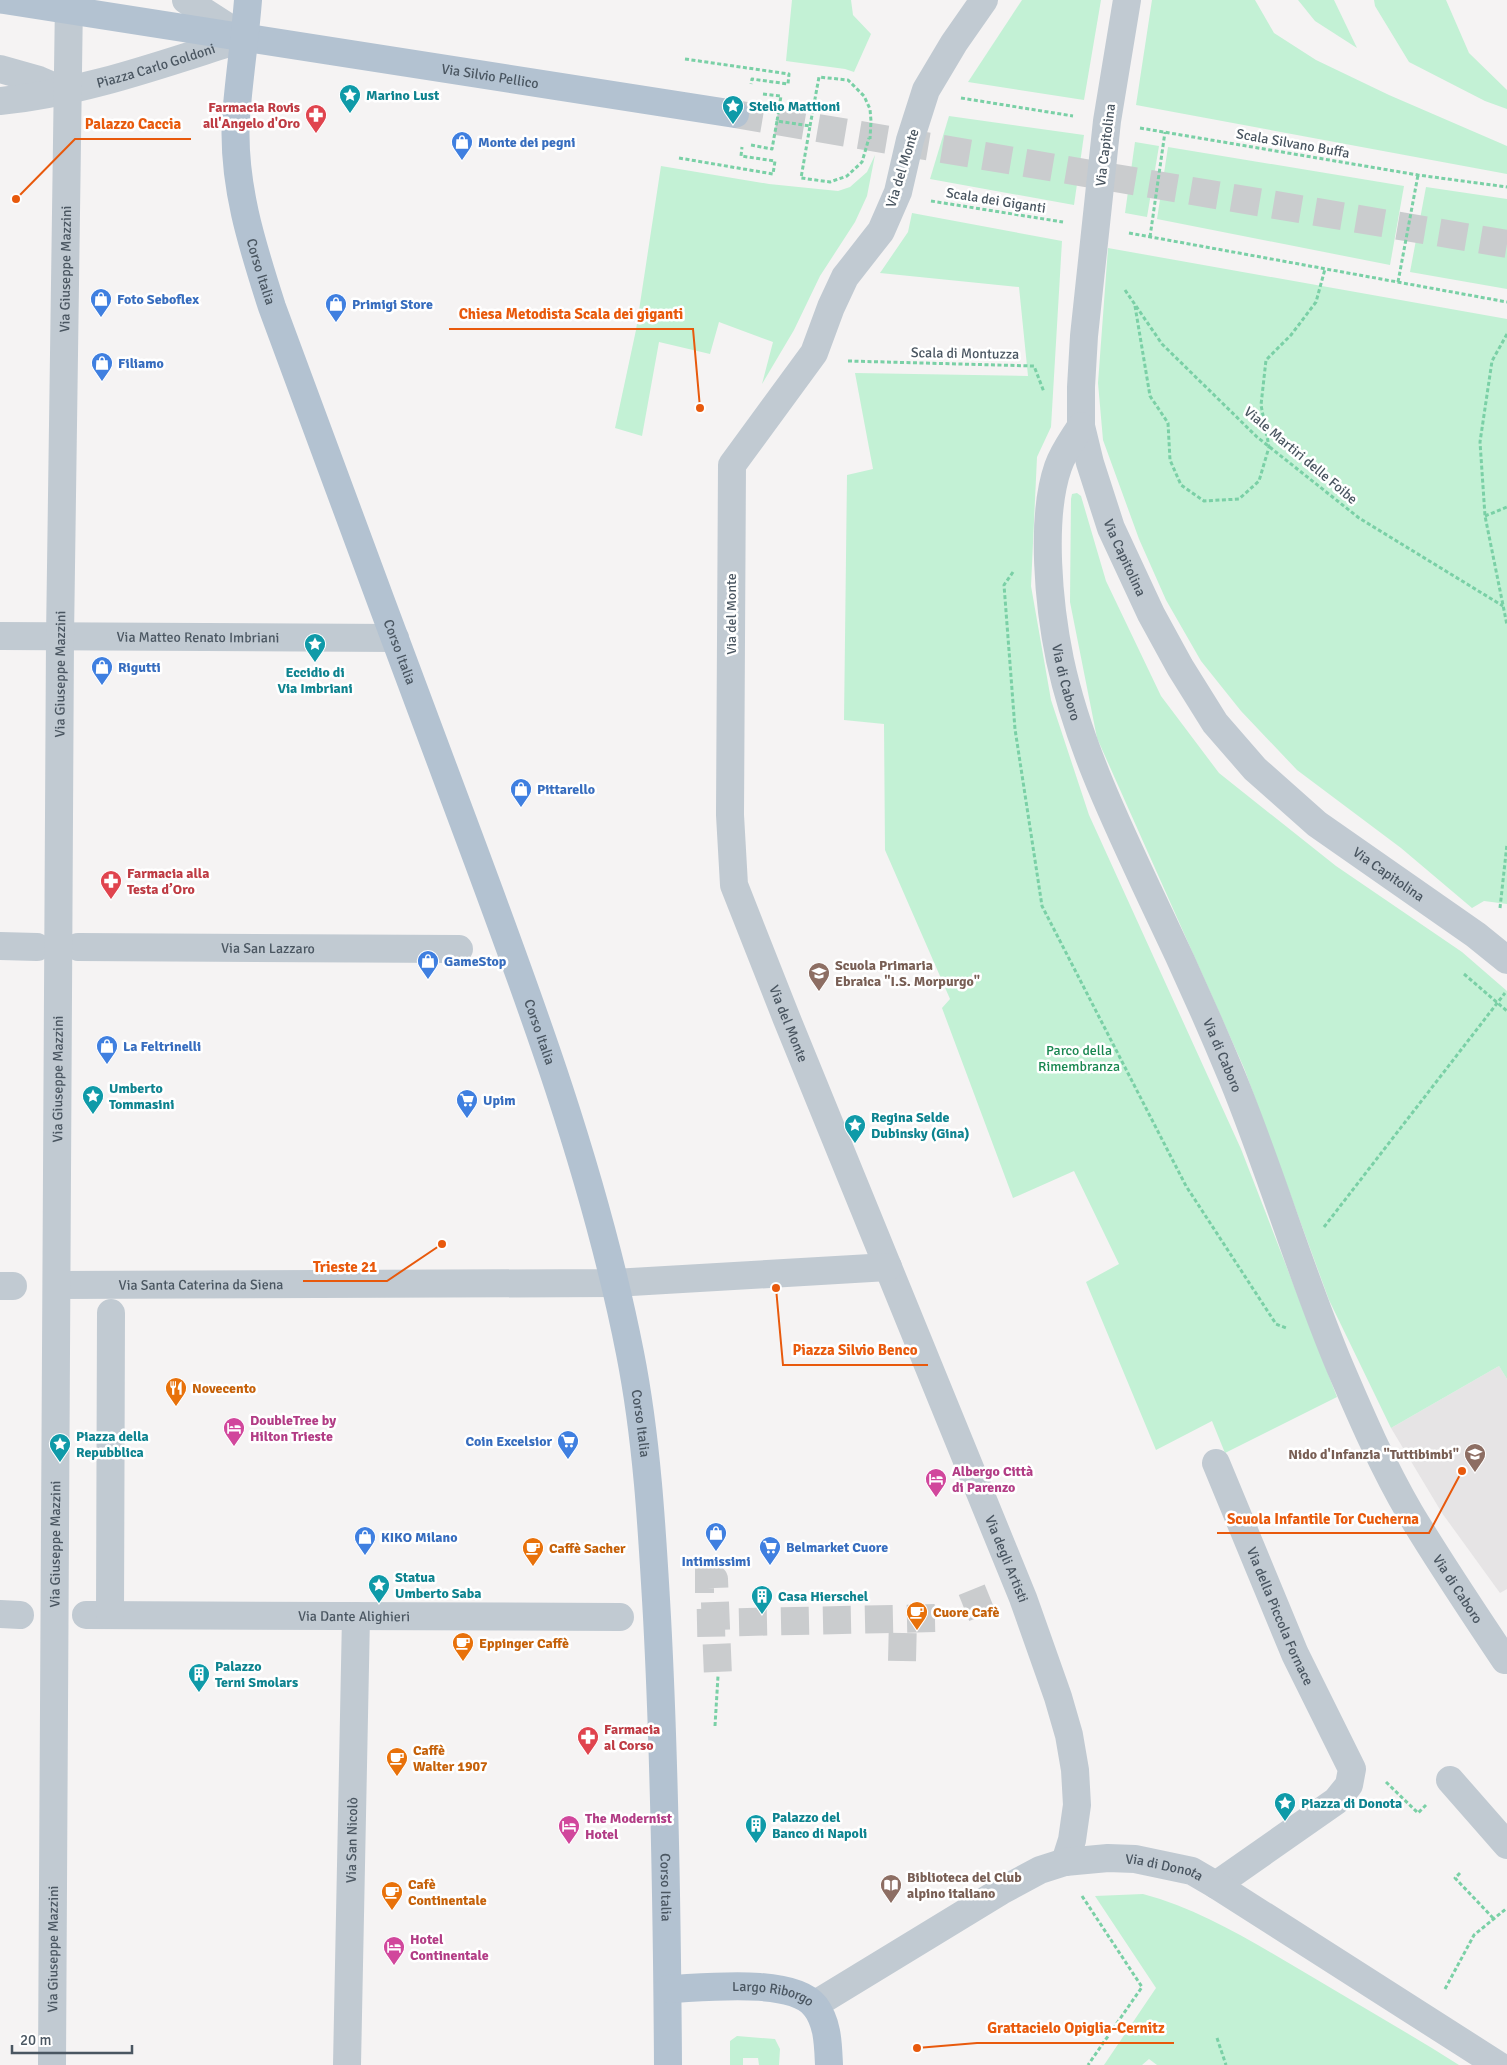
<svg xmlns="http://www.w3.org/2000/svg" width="1507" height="2065" font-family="Signika,sans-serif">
  <rect width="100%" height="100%" fill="#f5f3f3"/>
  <path fill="#e6e4e5" d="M1499 1366 1507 1379V1589L1500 1593 1442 1513 1391 1428Z"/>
  <g fill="#c3f1d5">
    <path d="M792 0H851L853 15 871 34 854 72 845 69 786 61Z"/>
    <path d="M1022 0H1101L1084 100 968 82Z"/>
    <path d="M1152 0H1255L1274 33 1316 60 1389 95 1507 146V174L1136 105Z"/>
    <path d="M1298 0H1334L1357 48 1315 21Z"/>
    <path d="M1374 0H1446L1469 53 1507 90V109L1485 101 1409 62 1375 6Z"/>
    <path d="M949 116 1084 135 1074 205 930 179Z"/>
    <path d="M1135 142 1159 146 1147 217 1125 213Z"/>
    <path d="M1168 147 1404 186 1390 265 1157 219Z"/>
    <path d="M875 155 867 196 855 222 820 276 794 330 762 384 773 342 719 322 710 354 659 342 642 436 615 428 636 330 661 166 769 184 838 191 850 187 867 172Z"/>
    <path d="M1426 187 1507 199V289L1410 272Z"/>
    <path d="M912 213 1062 241 1051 427 1037 457 1031 586 1051 700 1089 815 1241 1149 1337 1397 1225 1453 1212 1421 1156 1450 1086 1282 1119 1264 1074 1171 1013 1198 942 1008 950 999 885 850 884 724 844 720 847 475 873 469 855 373 1028 376 1019 287 880 273 908 232Z"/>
    <path d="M1108 248 1507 319V904L1484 901 1472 908 1401 848 1297 770 1241 711 1201 661 1166 600 1139 539 1103 440 1098 383Z"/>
    <path d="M1077 493 1081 496 1106 581 1161 696 1219 773 1336 866 1462 952 1507 991V1379L1499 1366 1391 1428 1329 1300 1244 1068 1097 738 1070 602 1071 499 1072 494Z"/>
    <path d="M1143 1894C1203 1910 1256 1944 1309 1975 1359 2005 1410 2034 1459 2065H1157L1149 2059 1142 2065H1104L1156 1988 1095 1896Z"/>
    <path d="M737 2036 775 2039 780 2049 779 2065H759L758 2058H743V2065H730V2041Z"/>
  </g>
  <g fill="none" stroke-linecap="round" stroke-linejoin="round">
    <g stroke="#caccce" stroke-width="28" stroke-dasharray="28 14" stroke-linecap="butt">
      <path d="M695 1579H714L718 1676"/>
      <path d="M964 1608 996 1595"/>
      <path d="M697 1623 938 1618"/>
      <path d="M902 1661 903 1619"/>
    </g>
    <path stroke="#caccce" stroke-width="28" stroke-dasharray="28 14" stroke-linecap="butt" d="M735 114 1507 244"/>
    <g stroke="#7ad0a6" stroke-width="3" stroke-dasharray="4 2.5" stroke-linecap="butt">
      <path d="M685 59 789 74 788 84 752 79 751 84"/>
      <path d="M763 94 781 96 777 121 810 126 801 178 830 182 847 176 862 162 869 138"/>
      <path d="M961 98 1073 116"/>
      <path d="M810 126 819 77 848 80 864 96 870 109 871 121 870 139"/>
      <path d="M1140 128 1418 175 1507 187"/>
      <path d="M751 145 772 149 777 121"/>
      <path d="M679 158 773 174 775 161 741 156 742 147"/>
      <path d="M931 201 1063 222"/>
      <path d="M1129 233 1507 302"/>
      <path d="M1150 237 1165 132"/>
      <path d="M1398 282 1418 175"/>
      <path d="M1125 290 1162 344 1257 437 1359 518 1503 606"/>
      <path d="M1135 306 1150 396 1168 423 1170 460 1181 485 1204 501 1239 499 1259 481 1269 447 1261 405 1266 360 1291 335 1316 302 1325 269"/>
      <path d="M1507 334 1492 361 1480 442 1485 516 1507 625"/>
      <path d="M848 361 1034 366 1044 392"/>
      <path d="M1485 516 1507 507"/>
      <path d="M1013 572 1004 585 1015 729 1042 906 1186 1186 1276 1324 1286 1328"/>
      <path d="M1500 908 1507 844"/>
      <path d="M1464 974 1507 1011"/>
      <path d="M1324 1227 1505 993"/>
      <path d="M715 1726 718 1676"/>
      <path d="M1386 1782 1418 1813 1426 1805"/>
      <path d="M1460 1873 1455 1878 1494 1919"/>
      <path d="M1082 1896 1142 1987 1088 2065"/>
      <path d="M1445 1989 1474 1935 1507 1908"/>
      <path d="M1217 2038 1226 2065"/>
    </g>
    <g stroke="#c1cad2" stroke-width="28">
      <path d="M186 0 245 38"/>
      <path id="s1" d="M984 0 954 43 926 90 910 140 898 192 881 231 845 277 831 307 814 353 732 465 730 815 734 885 786 1017 1023 1598 1058 1697 1069 1735 1075 1770 1077 1805 1072 1840 1065 1862"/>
      <path id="s2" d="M1127 0 1107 121 1084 336 1081 387V426L1090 463 1111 528 1151 614 1180 667 1215 723 1255 769 1317 824 1476 935 1507 960"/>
      <path d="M0 69 39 80 67 92"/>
      <path id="s3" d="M0 101C84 93 165 63 245 38"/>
      <path id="s4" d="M1081 426C1073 439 1063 452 1058 467 1040 519 1049 607 1060 660 1078 744 1116 822 1152 899 1180 957 1207 1017 1232 1077 1271 1172 1300 1272 1340 1367 1361 1416 1383 1467 1410 1513 1440 1563 1473 1612 1505 1660"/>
      <path id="s5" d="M0 636 395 638"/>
      <path d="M0 946 37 947"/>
      <path id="s6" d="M78 947 459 949"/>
      <path id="s7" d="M57 1285 614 1283 888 1267"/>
      <path d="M0 1286H13"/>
      <path id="s8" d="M1216 1463 1295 1654 1352 1769 1349 1785 1336 1801 1216 1885"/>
      <path d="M0 1614 20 1615"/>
      <path id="s9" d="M86 1615 620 1617"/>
      <path d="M110 1615 111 1313"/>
      <path d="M1450 1780 1507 1845"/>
      <path id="s10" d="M814 2005 1001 1891 1040 1870 1065 1862 1108 1858 1135 1859 1192 1871 1216 1885 1498 2065"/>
      <path id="s11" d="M52 2065 60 638 69 0"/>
      <path id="s12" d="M347 2065 356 1616"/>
    </g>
    <g stroke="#b3c2d1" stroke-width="28">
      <path id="s13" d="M4 0 735 114"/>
      <path id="s14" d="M248 0C245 39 239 78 236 117 232 183 252 245 272 307 335 478 399 650 463 821 528 995 594 1170 630 1353 647 1439 652 1529 657 1617 665 1766 667 1915 668 2065"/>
      <path id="s15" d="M668 1989C702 1988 792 1977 815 2006 828 2023 828 2044 829 2065"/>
    </g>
  </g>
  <defs>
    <g id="sight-pin" transform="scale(1.125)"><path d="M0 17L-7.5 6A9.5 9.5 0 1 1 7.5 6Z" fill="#0f9aa8" stroke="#fff"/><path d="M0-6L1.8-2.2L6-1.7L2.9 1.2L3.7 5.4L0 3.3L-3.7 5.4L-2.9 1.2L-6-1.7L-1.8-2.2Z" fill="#fff"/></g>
    <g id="pharmacy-pin" transform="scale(1.125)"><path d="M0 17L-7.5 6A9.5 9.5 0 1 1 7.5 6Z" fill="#e0444e" stroke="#fff"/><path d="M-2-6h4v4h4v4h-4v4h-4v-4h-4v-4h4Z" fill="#fff"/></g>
    <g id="shop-pin" transform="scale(1.125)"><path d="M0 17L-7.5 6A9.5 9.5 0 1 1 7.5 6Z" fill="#3f7fe0" stroke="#fff"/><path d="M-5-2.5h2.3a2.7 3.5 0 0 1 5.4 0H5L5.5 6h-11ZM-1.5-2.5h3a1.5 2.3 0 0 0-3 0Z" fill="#fff"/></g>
    <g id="school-pin" transform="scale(1.125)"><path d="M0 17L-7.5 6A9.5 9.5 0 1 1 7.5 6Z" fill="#8d6e63" stroke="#fff"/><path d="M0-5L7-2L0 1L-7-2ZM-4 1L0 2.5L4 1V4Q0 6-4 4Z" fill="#fff"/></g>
    <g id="supermarket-pin" transform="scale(1.125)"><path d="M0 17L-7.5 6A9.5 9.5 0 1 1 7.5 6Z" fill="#3f7fe0" stroke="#fff"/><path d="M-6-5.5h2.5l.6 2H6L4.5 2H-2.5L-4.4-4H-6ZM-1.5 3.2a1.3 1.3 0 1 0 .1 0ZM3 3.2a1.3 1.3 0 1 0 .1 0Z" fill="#fff"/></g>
    <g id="restaurant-pin" transform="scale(1.125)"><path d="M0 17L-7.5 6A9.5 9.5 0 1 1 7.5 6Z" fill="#e8710a" stroke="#fff"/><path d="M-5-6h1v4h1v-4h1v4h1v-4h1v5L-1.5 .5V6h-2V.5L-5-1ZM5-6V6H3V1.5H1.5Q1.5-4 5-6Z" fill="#fff"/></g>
    <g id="hotel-pin" transform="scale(1.125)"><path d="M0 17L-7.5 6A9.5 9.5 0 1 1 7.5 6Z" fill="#d1479c" stroke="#fff"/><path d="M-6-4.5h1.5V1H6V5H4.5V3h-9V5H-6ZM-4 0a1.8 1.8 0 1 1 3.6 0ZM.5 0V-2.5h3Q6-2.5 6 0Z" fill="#fff"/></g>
    <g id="cafe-pin" transform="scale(1.125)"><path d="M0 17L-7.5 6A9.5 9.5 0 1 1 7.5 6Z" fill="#e8710a" stroke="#fff"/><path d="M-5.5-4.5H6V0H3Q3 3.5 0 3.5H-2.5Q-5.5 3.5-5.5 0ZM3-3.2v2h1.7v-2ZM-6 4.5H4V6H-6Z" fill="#fff"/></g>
    <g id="building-pin" transform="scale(1.125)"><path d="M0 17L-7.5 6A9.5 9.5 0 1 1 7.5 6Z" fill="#0f9aa8" stroke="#fff"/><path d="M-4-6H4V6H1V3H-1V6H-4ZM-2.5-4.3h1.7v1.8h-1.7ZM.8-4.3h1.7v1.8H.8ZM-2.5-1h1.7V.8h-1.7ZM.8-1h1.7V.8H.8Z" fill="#fff"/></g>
    <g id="library-pin" transform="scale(1.125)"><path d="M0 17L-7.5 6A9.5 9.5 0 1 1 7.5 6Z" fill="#8d6e63" stroke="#fff"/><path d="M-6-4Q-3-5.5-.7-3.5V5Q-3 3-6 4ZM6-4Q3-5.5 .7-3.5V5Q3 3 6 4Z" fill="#fff"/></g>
  </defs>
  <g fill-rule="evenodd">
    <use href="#sight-pin" x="350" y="95"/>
    <use href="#sight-pin" x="733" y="106"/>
    <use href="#pharmacy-pin" x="316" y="115"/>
    <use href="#shop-pin" x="462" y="142"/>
    <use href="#shop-pin" x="101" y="299"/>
    <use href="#shop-pin" x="336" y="304"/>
    <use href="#shop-pin" x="102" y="363"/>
    <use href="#sight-pin" x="315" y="644"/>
    <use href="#shop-pin" x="102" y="667"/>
    <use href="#shop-pin" x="521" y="789"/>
    <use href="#pharmacy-pin" x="111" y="881"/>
    <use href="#shop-pin" x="428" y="961"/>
    <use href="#school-pin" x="819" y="973"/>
    <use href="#shop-pin" x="107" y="1046"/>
    <use href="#sight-pin" x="93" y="1096"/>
    <use href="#supermarket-pin" x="467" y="1100"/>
    <use href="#sight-pin" x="855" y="1125"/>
    <use href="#restaurant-pin" x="176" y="1388"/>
    <use href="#hotel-pin" x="234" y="1428"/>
    <use href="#supermarket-pin" x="568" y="1441"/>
    <use href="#sight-pin" x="60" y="1444"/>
    <use href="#school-pin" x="1475" y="1454"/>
    <use href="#hotel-pin" x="936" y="1479"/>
    <use href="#shop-pin" x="716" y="1533"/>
    <use href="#shop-pin" x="365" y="1537"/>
    <use href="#supermarket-pin" x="770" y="1547"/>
    <use href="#cafe-pin" x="533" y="1548"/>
    <use href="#sight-pin" x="379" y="1585"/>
    <use href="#building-pin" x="762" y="1596"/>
    <use href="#cafe-pin" x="917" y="1612"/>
    <use href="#cafe-pin" x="463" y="1643"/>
    <use href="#building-pin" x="199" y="1674"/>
    <use href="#pharmacy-pin" x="588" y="1737"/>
    <use href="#cafe-pin" x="397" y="1758"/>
    <use href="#sight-pin" x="1285" y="1803"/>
    <use href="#building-pin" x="756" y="1825"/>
    <use href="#hotel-pin" x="569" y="1826"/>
    <use href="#library-pin" x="891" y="1885"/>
    <use href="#cafe-pin" x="392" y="1892"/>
    <use href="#hotel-pin" x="394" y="1947"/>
  </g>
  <g text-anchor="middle" stroke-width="5" stroke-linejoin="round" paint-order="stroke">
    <g font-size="14" fill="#4a5661" stroke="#fff">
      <text dy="5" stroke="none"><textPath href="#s3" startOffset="160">Piazza Carlo Goldoni</textPath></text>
      <text dy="5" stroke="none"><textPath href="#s13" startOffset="492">Via Silvio Pellico</textPath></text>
      <text transform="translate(1293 143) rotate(10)" y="5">Scala Silvano Buffa</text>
      <text transform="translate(1105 145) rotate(-83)" y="5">Via Capitolina</text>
      <text transform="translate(902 168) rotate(-73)" y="5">Via del Monte</text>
      <text transform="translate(996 200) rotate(9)" y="5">Scala dei Giganti</text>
      <text dy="5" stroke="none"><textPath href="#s11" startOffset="1796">Via Giuseppe Mazzini</textPath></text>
      <text dy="5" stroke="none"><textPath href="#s14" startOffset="275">Corso Italia</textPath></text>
      <text transform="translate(965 353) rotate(1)" y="5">Scala di Montuzza</text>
      <text transform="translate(1301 455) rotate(40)" y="5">Viale Martiri delle Foibe</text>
      <text dy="5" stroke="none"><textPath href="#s2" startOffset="568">Via Capitolina</textPath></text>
      <text transform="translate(731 614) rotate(-90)" y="5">Via del Monte</text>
      <text dy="5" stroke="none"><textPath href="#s5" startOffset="198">Via Matteo Renato Imbriani</textPath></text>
      <text dy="5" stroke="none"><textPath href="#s14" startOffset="680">Corso Italia</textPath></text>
      <text dy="5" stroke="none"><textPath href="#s11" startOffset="1391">Via Giuseppe Mazzini</textPath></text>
      <text dy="5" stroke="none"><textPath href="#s4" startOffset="265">Via di Caboro</textPath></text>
      <text dy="5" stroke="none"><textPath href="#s2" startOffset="988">Via Capitolina</textPath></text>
      <text dy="5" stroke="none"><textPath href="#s6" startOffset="190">Via San Lazzaro</textPath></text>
      <text dy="5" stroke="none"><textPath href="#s1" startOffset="1104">Via del Monte</textPath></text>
      <text dy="5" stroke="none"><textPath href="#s14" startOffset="1085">Corso Italia</textPath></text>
      <text dy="5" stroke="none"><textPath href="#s4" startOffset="670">Via di Caboro</textPath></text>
      <text dy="5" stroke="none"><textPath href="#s11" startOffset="986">Via Giuseppe Mazzini</textPath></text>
      <text dy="5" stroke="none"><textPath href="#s7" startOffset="144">Via Santa Caterina da Siena</textPath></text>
      <text dy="5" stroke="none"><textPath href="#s14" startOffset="1490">Corso Italia</textPath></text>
      <text dy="5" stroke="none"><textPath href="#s11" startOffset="521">Via Giuseppe Mazzini</textPath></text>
      <text dy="5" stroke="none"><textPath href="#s1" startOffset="1682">Via degli Artisti</textPath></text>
      <text dy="5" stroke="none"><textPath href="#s4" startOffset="1255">Via di Caboro</textPath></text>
      <text dy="5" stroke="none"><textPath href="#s9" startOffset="268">Via Dante Alighieri</textPath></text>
      <text dy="5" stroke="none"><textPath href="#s8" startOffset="166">Via della Piccola Fornace</textPath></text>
      <text dy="5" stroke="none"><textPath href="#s12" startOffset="225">Via San Nicolò</textPath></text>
      <text dy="5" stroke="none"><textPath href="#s10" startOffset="390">Via di Donota</textPath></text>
      <text dy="5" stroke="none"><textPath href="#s14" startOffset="1955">Corso Italia</textPath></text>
      <text dy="5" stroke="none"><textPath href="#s11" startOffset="116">Via Giuseppe Mazzini</textPath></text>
      <text dy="5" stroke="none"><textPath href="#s15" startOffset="106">Largo Riborgo</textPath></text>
    </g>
    <g font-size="14" font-weight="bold" fill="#0d838f" stroke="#fff" text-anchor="start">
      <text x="366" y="100">Marino Lust</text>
      <text x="749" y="111">Stelio Mattioni</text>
      <text x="315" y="677" text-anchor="middle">Eccidio di<tspan x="315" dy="16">Via Imbriani</tspan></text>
      <text x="109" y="1093">Umberto<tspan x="109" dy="16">Tommasini</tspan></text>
      <text x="871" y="1122">Regina Selde<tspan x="871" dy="16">Dubinsky (Gina)</tspan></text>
      <text x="76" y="1441">Piazza della<tspan x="76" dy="16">Repubblica</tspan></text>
      <text x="395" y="1582">Statua<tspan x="395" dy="16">Umberto Saba</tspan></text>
      <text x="778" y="1601">Casa Hierschel</text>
      <text x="215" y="1671">Palazzo<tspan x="215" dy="16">Terni Smolars</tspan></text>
      <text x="1301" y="1808">Piazza di Donota</text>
      <text x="772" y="1822">Palazzo del<tspan x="772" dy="16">Banco di Napoli</tspan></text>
    </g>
    <g font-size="14" font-weight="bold" fill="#be3a42" stroke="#fff" text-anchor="start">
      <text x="300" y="112" text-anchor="end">Farmacia Rovis<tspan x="300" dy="16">all'Angelo d'Oro</tspan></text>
      <text x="127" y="878">Farmacia alla<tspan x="127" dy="16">Testa d’Oro</tspan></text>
      <text x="604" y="1734">Farmacia<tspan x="604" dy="16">al Corso</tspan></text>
    </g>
    <g font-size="14" font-weight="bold" fill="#366cbe" stroke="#fff" text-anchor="start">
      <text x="478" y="147">Monte dei pegni</text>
      <text x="117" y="304">Foto Seboflex</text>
      <text x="352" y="309">Primigi Store</text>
      <text x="118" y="368">Filiamo</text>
      <text x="118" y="672">Rigutti</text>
      <text x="537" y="794">Pittarello</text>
      <text x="444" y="966">GameStop</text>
      <text x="123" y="1051">La Feltrinelli</text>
      <text x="483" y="1105">Upim</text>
      <text x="552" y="1446" text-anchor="end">Coin Excelsior</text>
      <text x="381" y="1542">KIKO Milano</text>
      <text x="786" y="1552">Belmarket Cuore</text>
      <text x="716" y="1566" text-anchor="middle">Intimissimi</text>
    </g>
    <g font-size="14" font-weight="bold" fill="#785e54" stroke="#fff" text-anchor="start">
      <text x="835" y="970">Scuola Primaria<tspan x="835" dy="16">Ebraica "I.S. Morpurgo"</tspan></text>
      <text x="1459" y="1459" text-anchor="end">Nido d'Infanzia "Tuttibimbi"</text>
      <text x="907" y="1882">Biblioteca del Club<tspan x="907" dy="16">alpino italiano</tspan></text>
    </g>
    <g font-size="14" fill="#17864f" stroke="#fff">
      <text x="1079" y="1055">Parco della<tspan x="1079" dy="16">Rimembranza</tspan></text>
    </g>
    <g font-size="14" font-weight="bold" fill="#c56008" stroke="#fff" text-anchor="start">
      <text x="192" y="1393">Novecento</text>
      <text x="549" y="1553">Caffè Sacher</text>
      <text x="933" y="1617">Cuore Cafè</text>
      <text x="479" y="1648">Eppinger Caffè</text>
      <text x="413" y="1755">Caffè<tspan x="413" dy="16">Walter 1907</tspan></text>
      <text x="408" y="1889">Cafè<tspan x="408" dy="16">Continentale</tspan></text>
    </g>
    <g font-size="14" font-weight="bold" fill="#b23c85" stroke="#fff" text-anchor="start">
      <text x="250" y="1425">DoubleTree by<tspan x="250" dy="16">Hilton Trieste</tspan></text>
      <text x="952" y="1476">Albergo Città<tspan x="952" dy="16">di Parenzo</tspan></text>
      <text x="585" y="1823">The Modernist<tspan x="585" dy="16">Hotel</tspan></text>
      <text x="410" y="1944">Hotel<tspan x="410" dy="16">Continentale</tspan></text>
    </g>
  </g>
  <path fill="none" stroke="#e8590c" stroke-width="2" d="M16 199L75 139H191M700 408L693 329H449M442 1244L387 1281H303M776 1288L783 1365H928M1462 1471L1429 1533H1217M917 2048L977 2043H1174"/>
  <g fill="#e8590c" stroke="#fff" stroke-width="2">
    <circle cx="16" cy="199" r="5"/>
    <circle cx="700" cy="408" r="5"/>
    <circle cx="442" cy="1244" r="5"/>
    <circle cx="776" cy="1288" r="5"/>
    <circle cx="1462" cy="1471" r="5"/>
    <circle cx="917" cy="2048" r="5"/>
  </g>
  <g font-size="15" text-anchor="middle" font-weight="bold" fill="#e8590c" stroke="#fff" stroke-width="5" stroke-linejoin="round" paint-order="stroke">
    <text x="133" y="129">Palazzo Caccia</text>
    <text x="571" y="319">Chiesa Metodista Scala dei giganti</text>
    <text x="345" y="1272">Trieste 21</text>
    <text x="855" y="1355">Piazza Silvio Benco</text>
    <text x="1323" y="1524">Scuola Infantile Tor Cucherna</text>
    <text x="1076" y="2033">Grattacielo Opiglia-Cernitz</text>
  </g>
  <path d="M12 2045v8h120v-8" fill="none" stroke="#4a5661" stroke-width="2.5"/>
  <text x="20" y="2045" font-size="15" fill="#4a5661" stroke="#ffffff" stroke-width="4" paint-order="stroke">20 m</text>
</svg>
